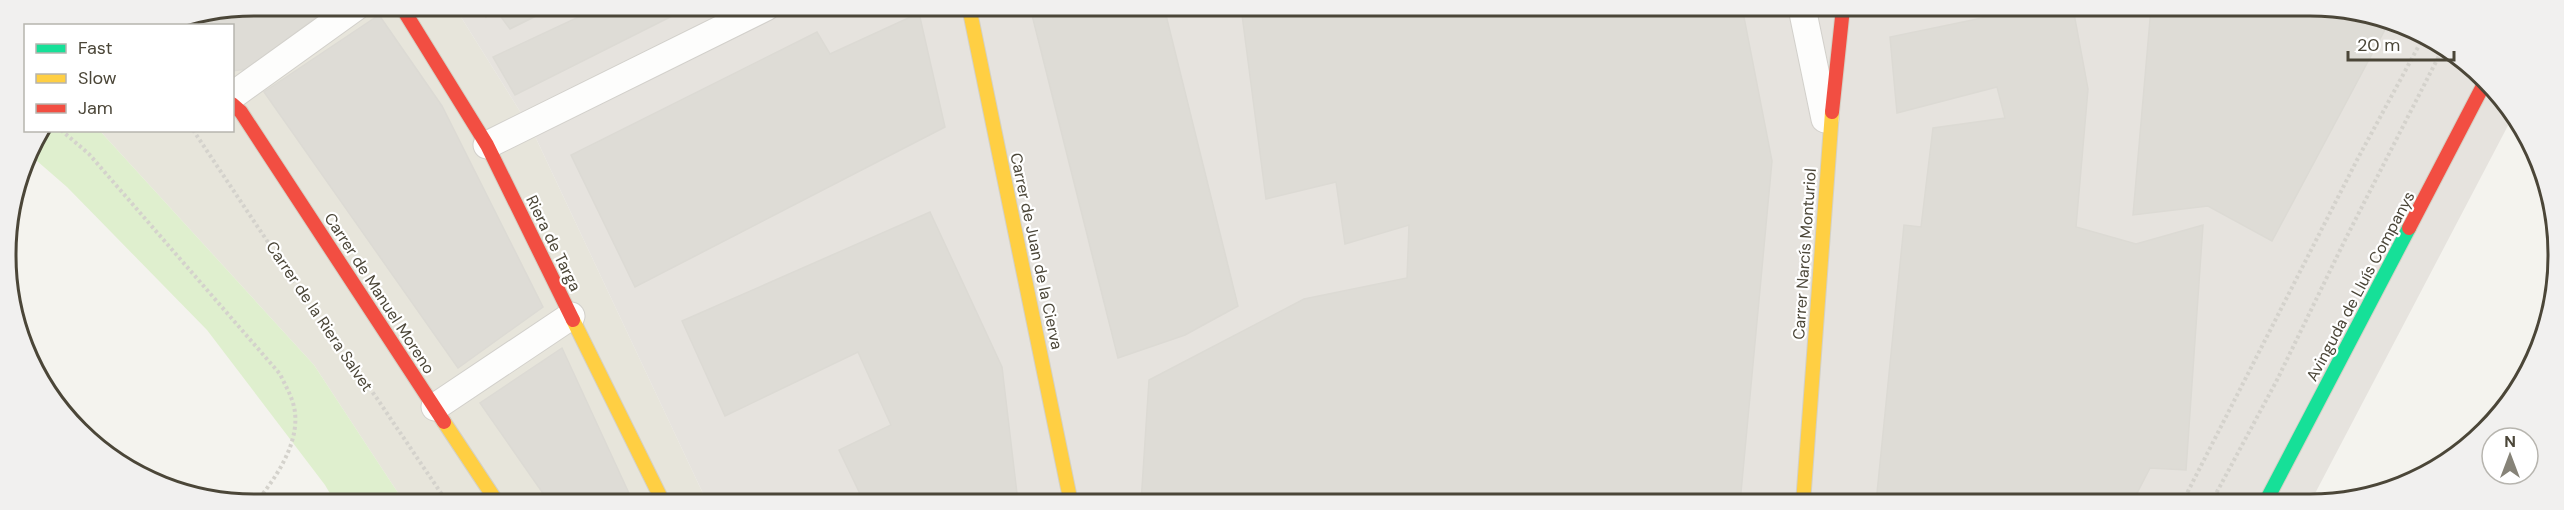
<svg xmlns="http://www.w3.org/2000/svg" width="2564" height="510" font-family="'DM Sans',sans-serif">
  <rect width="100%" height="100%" fill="#f4f3ee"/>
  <path fill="#e7e5db" d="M255 6H454L533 132 707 502H404L314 365 100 131 232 130V26L159 25Z"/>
  <path fill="#e6e3de" d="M454 6 2341 8 2433 39 2506 103 2513 116 2310 503 707 502 533 132Z"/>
  <path fill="#dfefce" d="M44 131H100L314 365 404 502H335L325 485 207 330 67 187 29 154Z"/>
  <g fill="#dedcd6" stroke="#dcdad4" stroke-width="1.5">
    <path d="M255 6H331L247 69 232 71V26L163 24Z"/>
    <path d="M482 6H556L510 29 496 10 486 17Z"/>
    <path d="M602 6H692L515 95 493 57Z"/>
    <path d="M1030 7H1164L1238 306 1185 335 1118 358Z"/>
    <path d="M1241 7H1742L1772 161 1740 503H1141L1149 380 1304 299 1407 278 1409 225 1345 244 1336 182 1266 199Z"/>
    <path d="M2030 8H2073L2088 89 2076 227 2136 244 2203 225 2186 470 2150 468 2132 503H1876L1904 225 1921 227 1933 128 2005 118 1997 87 1897 113 1890 37Z"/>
    <path d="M2151 8H2341L2388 24 2272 241 2208 206 2133 215Z"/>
    <path d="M919 13 945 127 635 287 571 155 817 32 830 54Z"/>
    <path d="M379 15 442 106 543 307 458 368 264 92Z"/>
    <path d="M930 212 1002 367 1018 502H864L839 450 891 425 858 352 725 416 682 321Z"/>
    <path d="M562 348 633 502H549L480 403Z"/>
  </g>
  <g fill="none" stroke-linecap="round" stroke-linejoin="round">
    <g stroke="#d2d0cb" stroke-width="29">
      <g id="street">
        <path d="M1802 8 1825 119"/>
        <path d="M232 96 357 6"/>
        <path d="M487 145 766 7"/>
        <path d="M435 407 571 316"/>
      </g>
    </g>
    <g stroke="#d4d1c5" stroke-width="16">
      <path id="fast" d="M2265 503 2409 228"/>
    </g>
    <g stroke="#d4d1c5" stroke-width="16">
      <g id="slow">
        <path d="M969 7 1071 503"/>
        <path d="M573 320 663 502"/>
        <path d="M444 422 497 502"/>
        <path d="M1803 503 1832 112"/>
      </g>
    </g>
    <g stroke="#d4d1c5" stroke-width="16">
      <g id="jam">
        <path d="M401 6 487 145 573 320"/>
        <path d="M232 104 241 112 444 422"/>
        <path d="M1832 112 1843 8"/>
        <path d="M2409 228 2484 84"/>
      </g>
    </g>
    <g stroke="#d4d2cc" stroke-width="4" stroke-dasharray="3 3" stroke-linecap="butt">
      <path d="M61 130 89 154 280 374C284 383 289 391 292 400 305 435 278 476 256 502"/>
      <path d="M193 130 324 326 376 397 447 502"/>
      <path d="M2182 503 2357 160 2424 36"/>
      <path d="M2211 503 2277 380 2345 240 2443 48"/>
    </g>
    <use href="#street" stroke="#fdfdfc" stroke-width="27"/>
    <use href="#fast" stroke="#16e098" stroke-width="14"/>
    <use href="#slow" stroke="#ffcf43" stroke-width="14"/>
    <use href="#jam" stroke="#f24e42" stroke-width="14"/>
  </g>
  <g text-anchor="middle" stroke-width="4.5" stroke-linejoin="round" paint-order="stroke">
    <g font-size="16" fill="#4b4638" stroke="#fff">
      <text transform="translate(554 243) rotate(64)" y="6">Riera de Targa</text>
      <text transform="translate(1037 251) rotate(78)" y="6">Carrer de Juan de la Cierva</text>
      <text transform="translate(1804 254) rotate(-86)" y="6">Carrer Narcís Monturiol</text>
      <text transform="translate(2360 286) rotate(-62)" y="6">Avinguda de Lluís Companys</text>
      <text transform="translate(380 293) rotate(57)" y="6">Carrer de Manuel Moreno</text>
      <text transform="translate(320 316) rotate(56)" y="6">Carrer de la Riera Salvet</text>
    </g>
  </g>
  <path d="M0 0H2564V510H0ZM254 16H2310A238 238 0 0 1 2548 254V256A238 238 0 0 1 2310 494H254A238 238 0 0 1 16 256V254A238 238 0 0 1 254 16Z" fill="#f1f0ef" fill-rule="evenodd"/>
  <path fill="none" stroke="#4b4638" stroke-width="3" d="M254 16H2310A238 238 0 0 1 2548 254V256A238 238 0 0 1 2310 494H254A238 238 0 0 1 16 256V254A238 238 0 0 1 254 16Z"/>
  <rect x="24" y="24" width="210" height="108" fill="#ffffff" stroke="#b7b5af" stroke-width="1.5"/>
  <rect x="36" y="44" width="30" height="9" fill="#16e098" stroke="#b7b5af" stroke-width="1.5"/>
  <text x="78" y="54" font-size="18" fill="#4b4638">Fast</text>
  <rect x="36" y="74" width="30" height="9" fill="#ffcf43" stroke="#b7b5af" stroke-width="1.5"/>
  <text x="78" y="84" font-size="18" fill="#4b4638">Slow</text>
  <rect x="36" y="104" width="30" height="9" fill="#f24e42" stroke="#b7b5af" stroke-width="1.5"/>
  <text x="78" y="114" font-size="18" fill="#4b4638">Jam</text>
  <g transform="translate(2510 456)"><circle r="28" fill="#ffffff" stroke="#b7b5af" stroke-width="1.5"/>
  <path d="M0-4.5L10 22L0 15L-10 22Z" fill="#868378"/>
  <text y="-9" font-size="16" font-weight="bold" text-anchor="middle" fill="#4b4638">N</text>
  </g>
  <path d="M2348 51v9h106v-9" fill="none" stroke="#4b4638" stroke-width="3"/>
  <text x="2357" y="51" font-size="18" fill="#4b4638" stroke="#ffffff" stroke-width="4.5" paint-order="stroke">20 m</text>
</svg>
